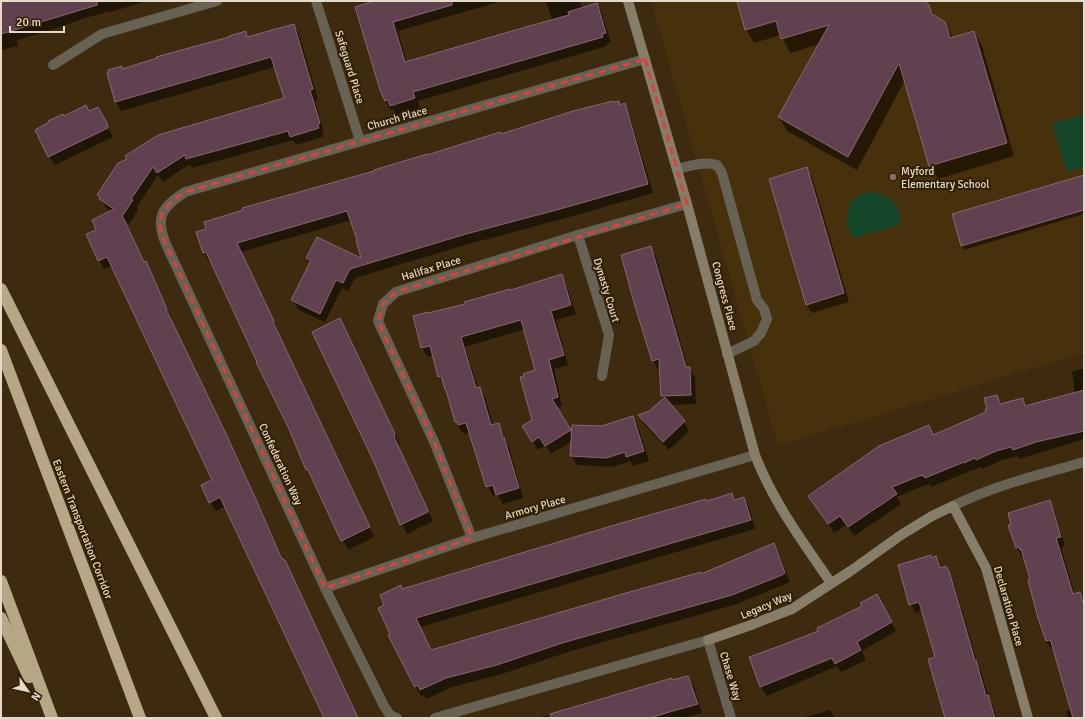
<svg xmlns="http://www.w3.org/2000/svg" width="1085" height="719" font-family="Signika,sans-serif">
  <rect width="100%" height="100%" fill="#3d2a0f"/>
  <path fill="#47300c" d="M651 1H1084V353L778 446Z"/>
  <g fill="#144528">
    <path d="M1084 114V167L1067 172 1052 124Z"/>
    <path d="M874 192C891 198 903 205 899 225L854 238 847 227V216L851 202 861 194Z"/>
  </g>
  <g fill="#0007">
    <path d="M1 1H147L111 12 110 11 82 19 49 31 17 40 18 46 2 50 1 48Z"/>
    <path d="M374 1H502L398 31 407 63 552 20 546 1H580L582 9 597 4 602 14 611 42 607 44V46L418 101 420 108 396 115 393 109 391 110 389 107 383 97 355 6Z"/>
    <path d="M738 1H921L928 5 936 18 944 22 953 38 974 32 982 46 1014 156 938 179 930 165 905 80 857 170 787 131 779 117 820 44 790 53 781 35 754 43 746 29Z"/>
    <path d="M294 25 299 34 318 99 315 100 324 133 322 134 323 137 296 145 293 140 192 168 190 164 163 182 158 175 137 207 138 210 129 224 126 222 144 263 150 271 172 318 170 319 263 514 284 562 358 718H325L225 507 216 511 210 502 213 480 112 266 104 269 99 260 98 230 111 212 106 208 98 195 285 99 275 67 121 111 116 102 109 74 121 68 122 70 245 32 248 38Z"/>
    <path d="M624 105 629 114 653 193 566 218 472 243 355 278 348 291 342 288 325 322 298 310 293 300 310 263 308 258 362 259 358 240 352 220 241 252 278 331H277L374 537 348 550 313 479 307 470 212 261 209 262 204 253 197 233 501 135Z"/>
    <path d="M98 108 113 137 55 165 49 156 50 123 63 117 90 112Z"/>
    <path d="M806 168 812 177 849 302 812 313 806 304Z"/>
    <path d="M1084 176V214L964 250 962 245Z"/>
    <path d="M650 247 656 256 688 368H689L695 377 696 404 670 405 684 422 689 431 669 450 644 424 639 415 650 412 664 399 662 396 661 369 658 370 653 360Z"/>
    <path d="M561 275 566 284 576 314 556 320 568 365 554 369 562 406 556 408 572 435 633 417 638 426 649 461 633 466 630 461 612 467 577 465 571 456 572 441 551 454 546 445 538 450 529 435 533 420 537 371 525 329 465 347 478 388H479L485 397 493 425H498L509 447 523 498 503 504 497 494 493 496 487 486 470 432 464 434 462 431H461L456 422 444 385 439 376 433 355 428 357 422 348 414 316 428 314 466 304Z"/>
    <path d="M340 320 400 444 398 445 400 449 433 521 407 534 389 498 391 497Z"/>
    <path d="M1084 368V439L1019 459 1017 456 1002 460 982 469 981 467 970 471 931 487 930 484H928L897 497 901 504 854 536 846 525 834 533 815 505 929 427 934 436 988 413 997 396 1002 405 1023 399 1027 407 1075 393 1072 372Z"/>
    <path d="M732 494 735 501 744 498 749 507 755 529 420 627 431 651 701 575 774 545 779 554 790 582 737 604 568 652 502 674 452 687 426 699 424 695 421 696 389 636 391 635 386 605 402 590Z"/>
    <path d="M1049 501 1054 510 1065 546 1061 548 1075 595 1079 593 1084 602V718H1068L1066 711 1071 709 1054 649 1052 650 1046 641 1024 557H1022L1017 548 1010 526Z"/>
    <path d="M930 556 931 559 936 557 942 569 949 572 951 576H950L975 666 977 665 953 579 954 582 978 665 981 671 989 699 993 706 997 718H945L936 658 922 611 916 613 910 604Z"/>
    <path d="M882 604 896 631 862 651 866 660 841 672 837 666 767 696 761 687 750 657 819 631Z"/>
    <path d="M688 677 695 689 702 713 685 718H538L671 679 672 681Z"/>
    <path d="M830 710 835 718H802Z"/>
  </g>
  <g fill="#614150" stroke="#886675">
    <path d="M1 1H97V5L1 34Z"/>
    <path d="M374 1H452V5L393 22 405 62 526 27 569 15 568 12 597 3 606 33 602 34 603 37 413 92 415 98 390 106 388 100 385 101 380 90 355 7Z"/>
    <path d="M737 1H923L929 5 932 14 945 22 950 38 974 31 1007 143 929 166 899 63 848 157 778 117 829 25 781 39 776 21 745 30Z"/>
    <path d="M294 24 313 89 310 90 320 123 318 124 319 128 290 137 288 131 186 159 185 155 157 173 153 167 131 199 133 200 123 215H122L144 262 146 261 167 309H166L227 436 258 504 281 557 284 560H285L358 718H324L220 497 209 503 201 485 212 480 107 257 98 261 86 234 96 230 92 220 114 209 99 199 100 197 97 195 118 163 127 159 125 156 158 135 284 98 271 57 115 102 107 73H109L108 70 122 66V69L157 58 156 57 229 37V36L246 31 247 37Z"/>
    <path d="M613 101 614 102 619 101 620 105 625 103 648 184 560 209 466 234 350 269 343 283 336 280 320 314 291 300 311 260 306 258 317 237 361 258 356 240H357L347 211 237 243 274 321 273 322 370 527 341 541 308 470H306L303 463 289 429 256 362H257L206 252 203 253 196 232 206 229 204 222 243 210 242 208 374 171V170L427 154V155L500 132 501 134 573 111Z"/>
    <path d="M86 105 89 111 98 107 107 123 108 128 48 157 35 130 49 122 48 121 63 114 64 116Z"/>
    <path d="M807 167 844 293 806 305 769 179Z"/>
    <path d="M1084 175V210L961 246 952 214Z"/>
    <path d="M651 246 686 367H690L691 395 661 396 659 359 652 361 635 306 621 255Z"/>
    <path d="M562 274 571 305 551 311 564 355 549 360 558 397 552 399 571 430 545 446 539 437 532 442 522 426 532 420 520 377 524 376 523 374 535 370 521 320 461 337 476 388 480 387 491 425 499 423 503 438 504 437 519 488 496 495 493 485 486 487 466 423 458 425 457 422H455L446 390H445L441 376 438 377 430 346 421 348 413 316 428 312V313L465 304 464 302 510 289 511 290Z"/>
    <path d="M340 318 395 434 394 435 395 439 427 508 428 512 400 525 374 462 312 332Z"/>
    <path d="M1084 390V431L1036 442 1013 450 1011 447 996 451 976 460 975 458 964 463V462L925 478 924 476H922V475L892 487 897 494 848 527 840 516 828 524 808 496 879 446 929 425 933 435 986 412 985 409H987L984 398 997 395 1000 404 1023 398 1025 406Z"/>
    <path d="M665 397 685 421 663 442 638 415 649 411Z"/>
    <path d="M633 416 644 451 626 457 625 452 606 458 570 456 572 425 601 426Z"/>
    <path d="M732 493 734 500 744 497 751 520 416 618 431 650 626 593 701 572V574L774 543 785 573 782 575 732 595 562 643 497 665 446 678 420 690 418 685 415 687 412 682 388 635 390 634 378 608 384 605 380 595 401 585 402 589 618 524 706 499 707 501Z"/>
    <path d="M1050 500 1061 537 1056 538 1073 594 1080 592 1084 606V718H1073L1051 642 1050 640 1046 641 1038 618 1028 580 1030 579 1021 549 1020 550 1019 547 1016 548 1008 525H1011L1008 513Z"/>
    <path d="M931 555V558L936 556 940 568 946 566 949 571 975 661 976 660 986 696 988 695 995 718H945L928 659 935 657 919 602 909 605 898 565Z"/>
    <path d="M877 594 892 622 857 642 861 650 835 664 832 658 760 687 749 657 777 647 818 631 817 628 862 606 860 603Z"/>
    <path d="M688 676 698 704 666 713 650 718H551L550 714 672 678V680Z"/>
  </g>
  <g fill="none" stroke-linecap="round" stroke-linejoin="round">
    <path stroke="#676254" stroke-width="10" d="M677 169C691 166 703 161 717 165L722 173 757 300 764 309 767 319 761 333 754 341 727 354"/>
    <g stroke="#676254" stroke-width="10">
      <path d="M316 1 360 141"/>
      <path d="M53 65 102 34 217 1"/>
      <path d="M578 235 609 335 602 376"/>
      <path d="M953 506C994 485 1040 475 1084 462"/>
      <path d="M472 538 435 444 378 321 383 304 396 292 578 235 687 204"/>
      <path d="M325 588 472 538 755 455"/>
      <path d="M397 718 390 715 384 706 325 588 165 242C155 215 163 207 185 192L645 59"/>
      <path d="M435 718 708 640 731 718"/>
    </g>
    <g stroke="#877e69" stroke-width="10">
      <path d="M628 1 687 204 755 455C773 502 803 542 831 583"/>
      <path d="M708 640 751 625 792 609 852 570 901 535 932 516 953 506 986 568 1028 718"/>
    </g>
    <g stroke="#b6a886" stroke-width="12">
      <path d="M1 289 216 718"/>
      <path d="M1 350 140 718"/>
      <path d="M1 581 52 718"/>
      <path d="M1 618 29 677"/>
    </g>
  </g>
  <path fill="none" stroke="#d84340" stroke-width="3" stroke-dasharray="8 5" stroke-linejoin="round" d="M645 59 687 204 396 292 383 304 378 321 435 444 472 538 325 588 165 242 160 228 162 213 172 201 185 192Z"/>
  <circle fill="#8d6e63" stroke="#322004" stroke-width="1.5" cx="893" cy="177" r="4"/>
  <g text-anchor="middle" stroke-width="4" stroke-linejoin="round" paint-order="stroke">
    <g font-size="11" fill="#e5d9ca" stroke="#322004">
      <text transform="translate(350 67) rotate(73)" y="4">Safeguard Place</text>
      <text transform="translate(397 118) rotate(-16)" y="4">Church Place</text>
      <text transform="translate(431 268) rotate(-17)" y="4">Halifax Place</text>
      <text transform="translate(607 290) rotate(73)" y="4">Dynasty Court</text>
      <text transform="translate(725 296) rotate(75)" y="4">Congress Place</text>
      <text transform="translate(281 464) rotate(65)" y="4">Confederation Way</text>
      <text transform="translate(535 507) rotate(-16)" y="4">Armory Place</text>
      <text transform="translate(83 529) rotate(69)" y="4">Eastern Transportation Corridor</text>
      <text transform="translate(766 605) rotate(-23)" y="4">Legacy Way</text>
      <text transform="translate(1009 606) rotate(74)" y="4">Declaration Place</text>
      <text transform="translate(731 676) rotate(73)" y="4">Chase Way</text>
    </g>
    <g font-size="11" fill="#e5d9ca" stroke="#322004" text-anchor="start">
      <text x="901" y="175">Myford<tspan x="901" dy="13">Elementary School</tspan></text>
    </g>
  </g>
  <rect width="1085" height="719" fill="none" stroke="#e5d9ca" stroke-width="4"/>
  <g transform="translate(28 691) rotate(124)" stroke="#322004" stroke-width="3" paint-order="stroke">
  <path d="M0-3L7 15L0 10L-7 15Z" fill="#e5d9ca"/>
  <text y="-6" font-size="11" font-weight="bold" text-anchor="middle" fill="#e5d9ca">N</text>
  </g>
  <path d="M10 26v6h54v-6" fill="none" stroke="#e5d9ca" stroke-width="2"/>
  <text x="16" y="26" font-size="12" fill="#e5d9ca" stroke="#322004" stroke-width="3" paint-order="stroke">20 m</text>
</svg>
